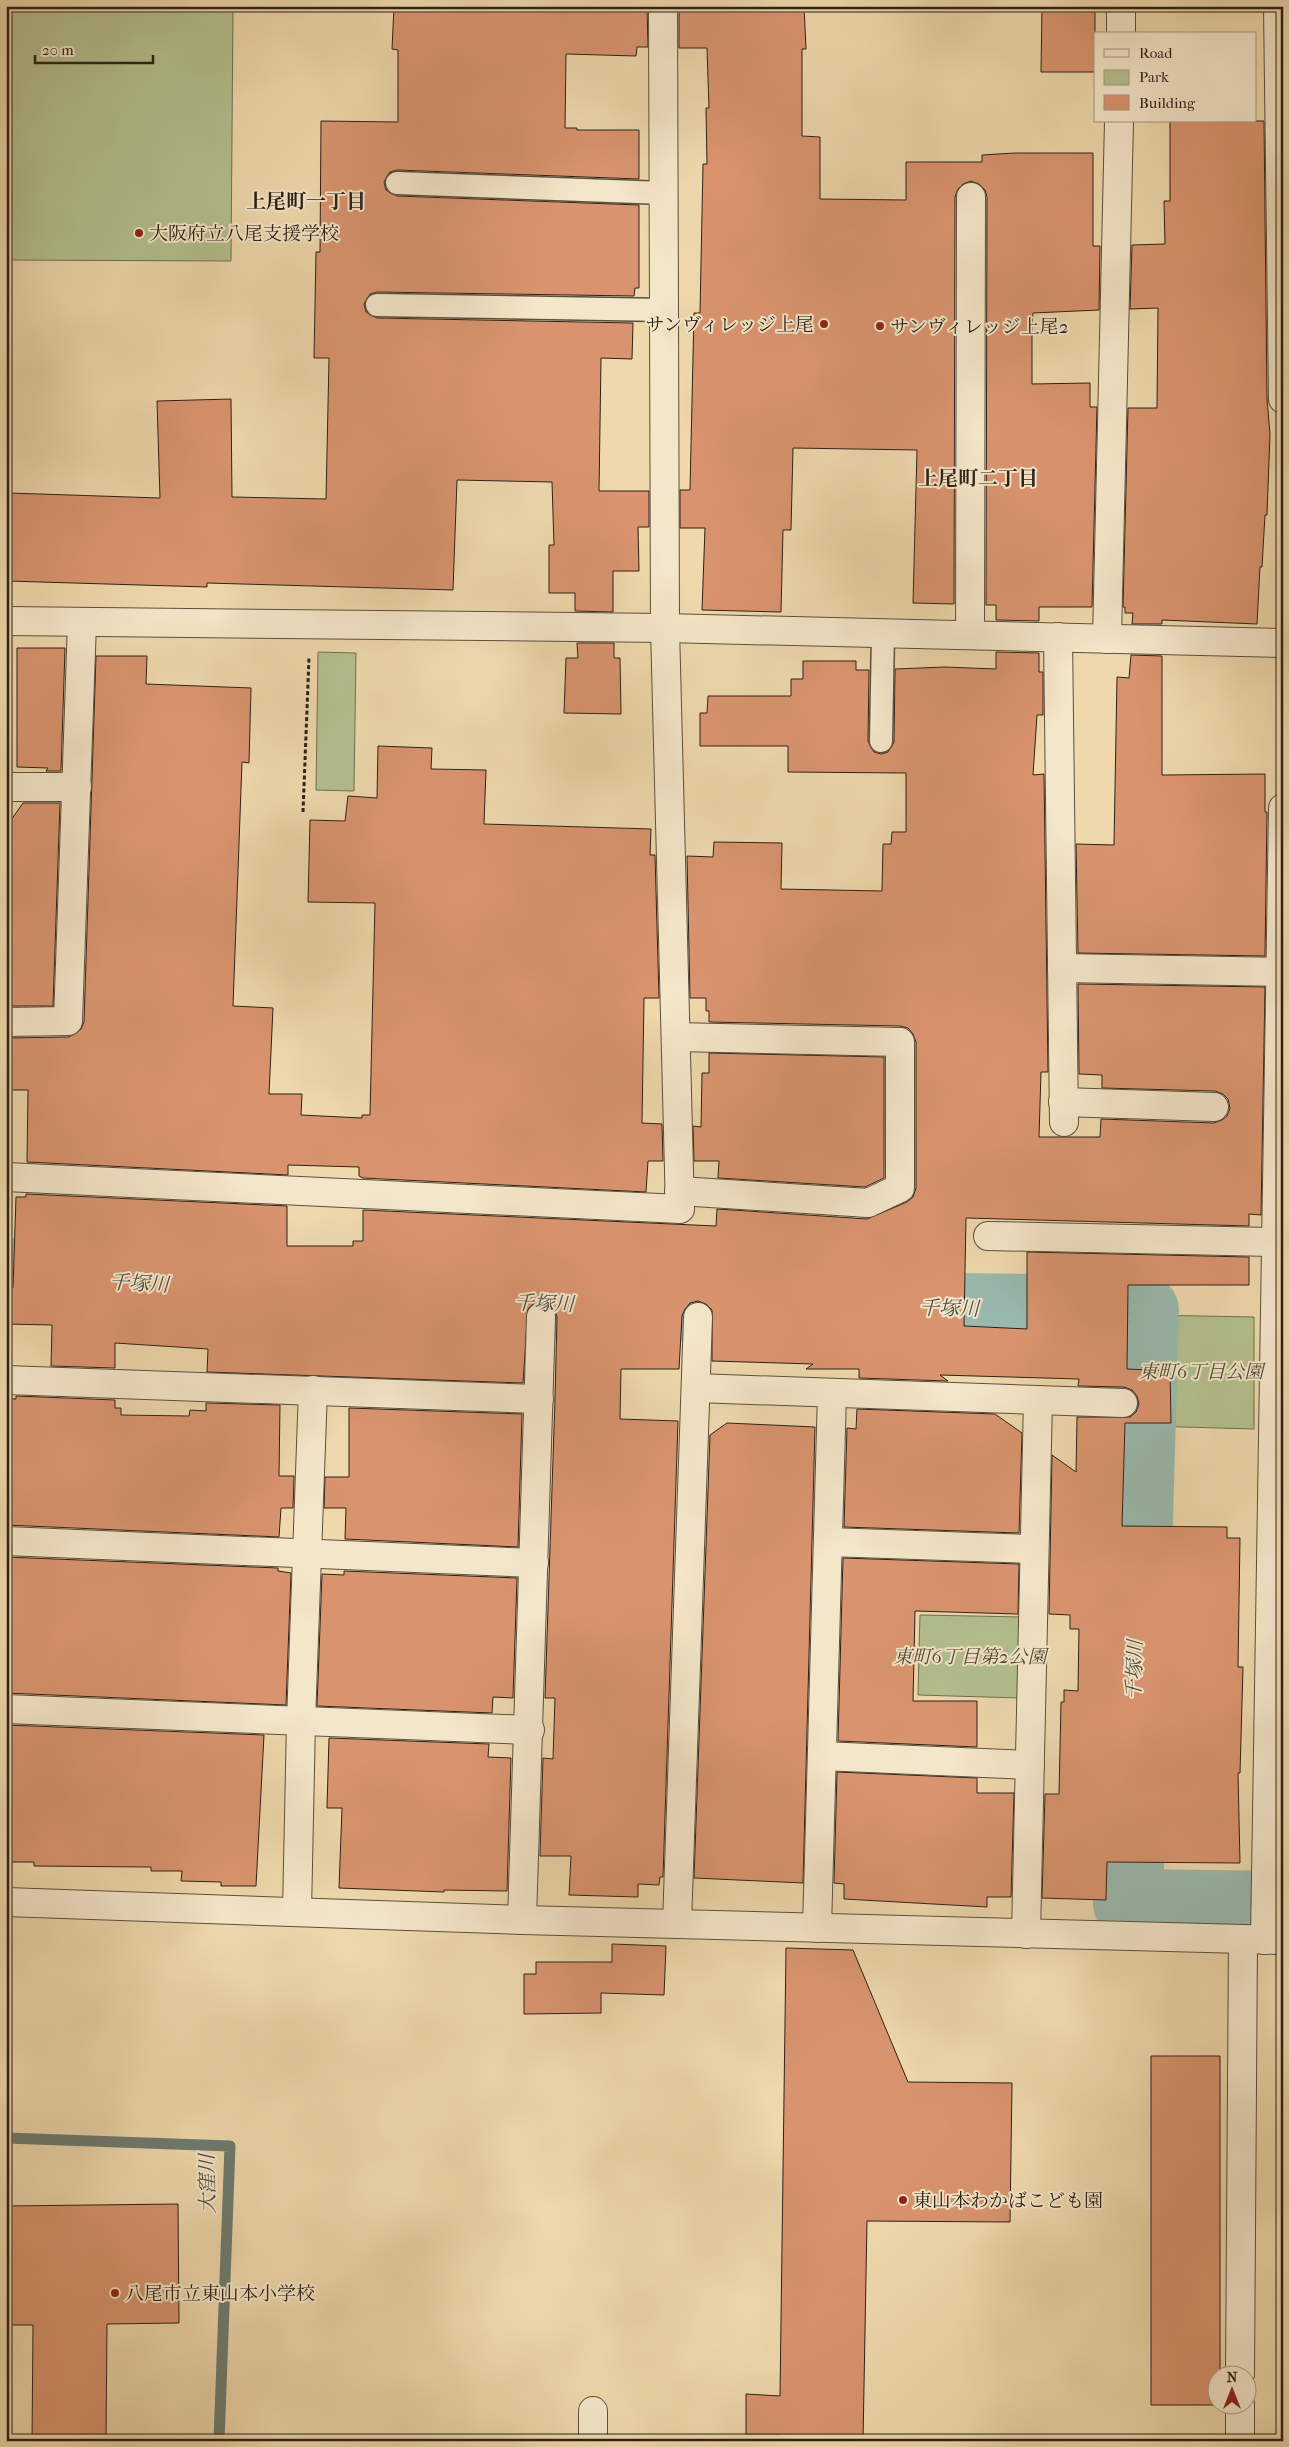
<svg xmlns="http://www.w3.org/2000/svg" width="1289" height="2447" font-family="'IM FELL French Canon','Noto Serif JP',serif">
  <rect width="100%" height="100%" fill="#eed8ac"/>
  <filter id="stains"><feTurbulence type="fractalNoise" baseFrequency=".004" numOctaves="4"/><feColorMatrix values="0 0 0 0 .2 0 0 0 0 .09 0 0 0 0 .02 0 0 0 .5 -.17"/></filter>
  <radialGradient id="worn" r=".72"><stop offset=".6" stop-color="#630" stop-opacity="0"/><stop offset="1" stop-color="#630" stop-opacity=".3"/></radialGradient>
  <g fill="#b3c08e" stroke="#707053">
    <path d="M7 6H233L231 261 6 260Z"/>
    <path d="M318 652 356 653 354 791 316 790Z"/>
    <path d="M1149 1315 1254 1317V1429L1148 1426Z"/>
    <path d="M920 1615 1023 1617 1020 1698 918 1695Z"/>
  </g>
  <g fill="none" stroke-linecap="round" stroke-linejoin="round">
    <path stroke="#6e7c71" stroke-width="11" d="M6 2138 230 2146 219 2441"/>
    <g stroke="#99b9ad" stroke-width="70">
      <path d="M6 1272 14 1276 111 1281"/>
      <path d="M439 1298 553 1304 1144 1310 1135 1624"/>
      <path d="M1132 1765 1128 1904 1283 1906"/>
    </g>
  </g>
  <g fill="#d9946f" stroke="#2d2118">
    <path d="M394 6 647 8 648 47H637L636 56 566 54 565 128H577V130H639V179L397 170 390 172 384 182 386 190 397 196 639 205V288H635L634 296 377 292 370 294 364 304 366 312 377 318 633 323 632 359 601 358 599 491H649V527H638L639 571H613V612L575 611V593H549V545H554L552 482 457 480 453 590 207 583V587L7 581 9 493 160 498 157 401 231 399 232 497 326 499 329 358H314L316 252H320L321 121 398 122V50L392 49Z"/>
    <path d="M691 6H804L806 49H802V136L820 137V199L906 200V162H982V155L1015 153H1093V246H1100L1099 310 1033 313 1032 326V384L1090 383V407H1097L1092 607H1039V621L996 620V605H986L987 197 985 190 979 184 971 181 963 184 958 189 955 197 954 604 913 603 917 450 793 448 791 530H783L781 612 702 610 705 528H680V490H690L694 313H700L703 164H707L706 108H709L707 48H679V8L691 9Z"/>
    <path d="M1042 6H1091V12H1095V72H1041Z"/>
    <path d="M1170 121H1264L1267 399 1270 434 1267 515H1265L1262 567H1260L1257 624 1162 620V624H1132L1133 613H1125V607H1123L1128 408H1157L1158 308 1130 309 1132 245 1165 244 1164 201H1170Z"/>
    <path d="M577 643H614V658H620L621 714 564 713 566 658H578Z"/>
    <path d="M17 648H65L61 771H46L48 768 17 767Z"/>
    <path d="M996 652 1039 653V672H1043V715H1037L1033 775 1044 774 1048 1072H1041L1039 1137H1100L1101 1119 1214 1123 1222 1120 1227 1116 1230 1108 1228 1099 1223 1094 1215 1091 1102 1088V1075L1079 1074 1078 984 1265 987 1261 1215 1249 1214V1226L966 1218 964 1326 1027 1329V1252L1249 1257V1285H1128L1127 1369 1170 1371 1171 1423H1125L1122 1526 1227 1527V1538H1240L1238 1667H1243L1240 1773H1238L1240 1863 1107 1862 1106 1900 1042 1898 1045 1794H1059L1061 1702H1064V1690L1078 1691 1079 1629H1070V1615L1049 1614 1052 1455 1076 1472 1077 1417H1130L1136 1412 1139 1404 1137 1396 1132 1390 1124 1387 1078 1386 1079 1379 940 1375 948 1381 859 1378V1369H806L813 1364 712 1361V1310L706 1304 698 1301 690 1303 685 1309 682 1316 679 1369H621L620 1419 678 1421 663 1877H660L659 1885 638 1884V1897L569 1895 571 1856H540L543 1758 553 1759 555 1698H545L555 1399 557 1317 554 1309 549 1304 541 1301 533 1304 528 1309 523 1383 207 1372 208 1349 115 1343V1368L51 1366 52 1325 6 1324V1288H13L16 1197H26V1194L287 1206V1246H353V1241H363V1210L716 1226 717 1209 867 1219 907 1202 913 1197 916 1188V1042L913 1034 908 1028 900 1026 709 1022V1011H706V998H690L687 856 713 857 714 842 782 843 781 889 882 891 883 844H891L892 832H906V773L788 772V746H700V713H707L708 696H791V679H803V661H856V670H869L868 741 874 752 881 754 888 752 894 742 895 669 945 667 996 669Z"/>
    <path d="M1131 655 1162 656V775L1265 774V812H1267L1265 956 1078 953 1076 844 1114 845 1117 677 1129 678Z"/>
    <path d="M96 656H147L146 684 251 688 249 763 242 762 233 1006 273 1008 269 1094H302L301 1115 362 1118V1115H370L375 903 308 902 310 820 345 821 348 796 377 798 378 746 432 748 431 769 486 770 484 824 651 829 650 855H655L659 998H644L642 1123 662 1124 663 1161H648L646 1192 363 1178 359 1176V1167L288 1165V1175L27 1162 28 1090H6L7 1038 69 1037 81 1029 84 1022Z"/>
    <path d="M23 803H60L53 1006H8L11 820Z"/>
    <path d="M709 1053 884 1057V1178L865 1187 718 1178 719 1161H694L693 1126 701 1127 702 1073H709Z"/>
    <path d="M16 1396 115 1400V1408H121V1415L189 1416 190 1410 206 1411V1403L280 1405 279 1476H294L293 1508H281L279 1537 6 1525V1398L16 1399Z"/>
    <path d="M349 1408 522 1414 518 1547 345 1539 346 1508H324L325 1477H349Z"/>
    <path d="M857 1409 995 1414 1022 1433 1019 1533 844 1527 847 1428 856 1429Z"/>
    <path d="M727 1423 815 1427 803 1883 694 1878 710 1435Z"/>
    <path d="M6 1557 278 1568V1571L291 1573 286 1705 6 1693Z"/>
    <path d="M843 1558 1019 1564 1018 1614 915 1611 913 1701H977V1747L838 1741Z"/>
    <path d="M344 1571 517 1578 513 1698 493 1697 492 1713 317 1706 322 1574 344 1575Z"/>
    <path d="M6 1725 264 1735 256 1886H221V1882L181 1881 182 1871H151V1867L34 1866V1862H9V1845L6 1844Z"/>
    <path d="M329 1738 489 1744 488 1757 511 1758 507 1891 444 1890V1892L339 1888 342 1808H327Z"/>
    <path d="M837 1772 977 1778V1793H1014L1011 1897H987V1907L844 1899V1884L834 1883Z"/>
    <path d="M612 1944 666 1946 664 1995 601 1993V2013L524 2014V1974H536V1962H612Z"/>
    <path d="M786 1948 853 1950 908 2082 1012 2083 1010 2222 867 2221 863 2441H780V2435H746V2394L780 2396Z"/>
    <path d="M1151 2056H1220V2374H1216V2404L1220 2405H1151Z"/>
    <path d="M178 2204 179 2323 107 2324 106 2441H32L33 2325H6V2206Z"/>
  </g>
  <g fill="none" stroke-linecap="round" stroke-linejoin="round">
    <g stroke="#5d4f3d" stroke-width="25">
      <g id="service">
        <path d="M397 183 664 193"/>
        <path d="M377 305 664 310"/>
        <path d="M881 741 883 633"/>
      </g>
    </g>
    <g stroke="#5d4f3d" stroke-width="30">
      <g id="minor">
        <path d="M1278 6 1283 399"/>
        <path d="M1121 34V6"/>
        <path d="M6 621 665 628 1283 643"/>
        <path d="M970 635 971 197"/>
        <path d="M1058 637 1064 1122"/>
        <path d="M1107 639 1119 121"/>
        <path d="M6 787H77"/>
        <path d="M1062 968 1280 972"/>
        <path d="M6 1022 68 1021 82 623"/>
        <path d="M676 1037 900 1042V1188L868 1203 679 1191"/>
        <path d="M1063 1102 1214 1107"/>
        <path d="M6 1177 680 1209 665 628 663 6"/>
        <path d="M988 1236 1276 1242"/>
        <path d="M6 1380 539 1399"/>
        <path d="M696 1388 1123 1403"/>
        <path d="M6 1541 534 1563"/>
        <path d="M828 1542 1034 1549"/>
        <path d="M6 1709 530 1730"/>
        <path d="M822 1756 1030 1765"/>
        <path d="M6 1902 522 1920 1283 1940"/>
        <path d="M297 1912 301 1721 313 1390"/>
        <path d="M522 1920 541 1317"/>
        <path d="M677 1924 698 1317"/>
        <path d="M817 1928 832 1393"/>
        <path d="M1026 1934 1038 1400"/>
        <path d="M1265 1940 1283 808"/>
        <path d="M1240 2374 1243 1940"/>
        <path d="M593 2411V2441"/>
        <path d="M1240 2441V2404"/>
      </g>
    </g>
    <path stroke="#2d2118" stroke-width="3" stroke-dasharray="4 2.5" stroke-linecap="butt" d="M303 812 309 658"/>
    <use href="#service" stroke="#f4e6c9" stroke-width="22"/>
    <use href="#minor" stroke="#f4e6c9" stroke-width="28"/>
  </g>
  <g fill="#8f2418" stroke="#f4e6c9" stroke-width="2">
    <circle cx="139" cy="233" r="5"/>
    <circle cx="824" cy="324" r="5"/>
    <circle cx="880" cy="326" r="5"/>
    <circle cx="903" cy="2200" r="5"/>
    <circle cx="115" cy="2293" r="5"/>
  </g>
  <g text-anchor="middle" stroke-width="4" stroke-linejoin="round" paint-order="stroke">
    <g font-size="19" fill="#2d2118" stroke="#f4e6c9" text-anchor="start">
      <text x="149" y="240">大阪府立八尾支援学校</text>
      <text x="814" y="331" text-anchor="end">サンヴィレッジ上尾</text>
      <text x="890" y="333">サンヴィレッジ上尾2</text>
      <text x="913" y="2207">東山本わかばこども園</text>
      <text x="125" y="2300">八尾市立東山本小学校</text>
    </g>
    <g font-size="19" font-style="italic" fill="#4e4936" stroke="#f4e6c9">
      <text x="1201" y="1378">東町6丁目公園</text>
      <text x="970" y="1663">東町6丁目第2公園</text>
    </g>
    <g font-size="20" font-weight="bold" fill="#2d2118" stroke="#f4e6c9">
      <text x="306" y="208">上尾町一丁目</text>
      <text x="978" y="485">上尾町二丁目</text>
    </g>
    <g font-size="20" font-style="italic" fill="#4d4f45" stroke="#f4e6c9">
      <text transform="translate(139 1283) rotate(3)" y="7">千塚川</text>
      <text transform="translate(544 1303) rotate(2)" y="7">千塚川</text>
      <text transform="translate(949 1308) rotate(1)" y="7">千塚川</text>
      <text transform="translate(1134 1670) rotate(-88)" y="7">千塚川</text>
      <text transform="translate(207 2184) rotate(-91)" y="7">大窪川</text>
    </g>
  </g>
  <rect width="1289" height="2447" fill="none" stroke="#eed8ac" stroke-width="25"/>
  <rect x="8" y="8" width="1274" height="2432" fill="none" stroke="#2d2118" stroke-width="2.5"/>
  <rect x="12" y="12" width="1264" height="2422" fill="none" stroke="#2d2118"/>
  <rect x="1094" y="32" width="162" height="90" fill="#f4e6c9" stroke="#a49782"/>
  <rect x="1104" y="49" width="25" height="8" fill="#f4e6c9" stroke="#a49782"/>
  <text x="1139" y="58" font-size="15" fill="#2d2118">Road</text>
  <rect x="1104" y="70" width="25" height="15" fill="#b3c08e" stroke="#a49782"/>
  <text x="1139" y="82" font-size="15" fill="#2d2118">Park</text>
  <rect x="1104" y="95" width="25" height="15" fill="#d9946f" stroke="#a49782"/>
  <text x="1139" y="108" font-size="15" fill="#2d2118">Building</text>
  <g transform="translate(1232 2390)"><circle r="24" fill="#f4e6c9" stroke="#a49782"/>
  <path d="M0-4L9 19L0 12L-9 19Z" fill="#8f2418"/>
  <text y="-8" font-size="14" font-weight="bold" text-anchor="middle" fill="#2d2118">N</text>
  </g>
  <path d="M35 55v8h118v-8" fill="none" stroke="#2d2118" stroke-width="2.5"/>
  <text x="42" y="55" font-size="15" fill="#2d2118" stroke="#f4e6c9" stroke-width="4" paint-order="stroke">20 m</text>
  <rect width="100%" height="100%" filter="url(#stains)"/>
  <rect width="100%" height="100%" fill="url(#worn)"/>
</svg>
